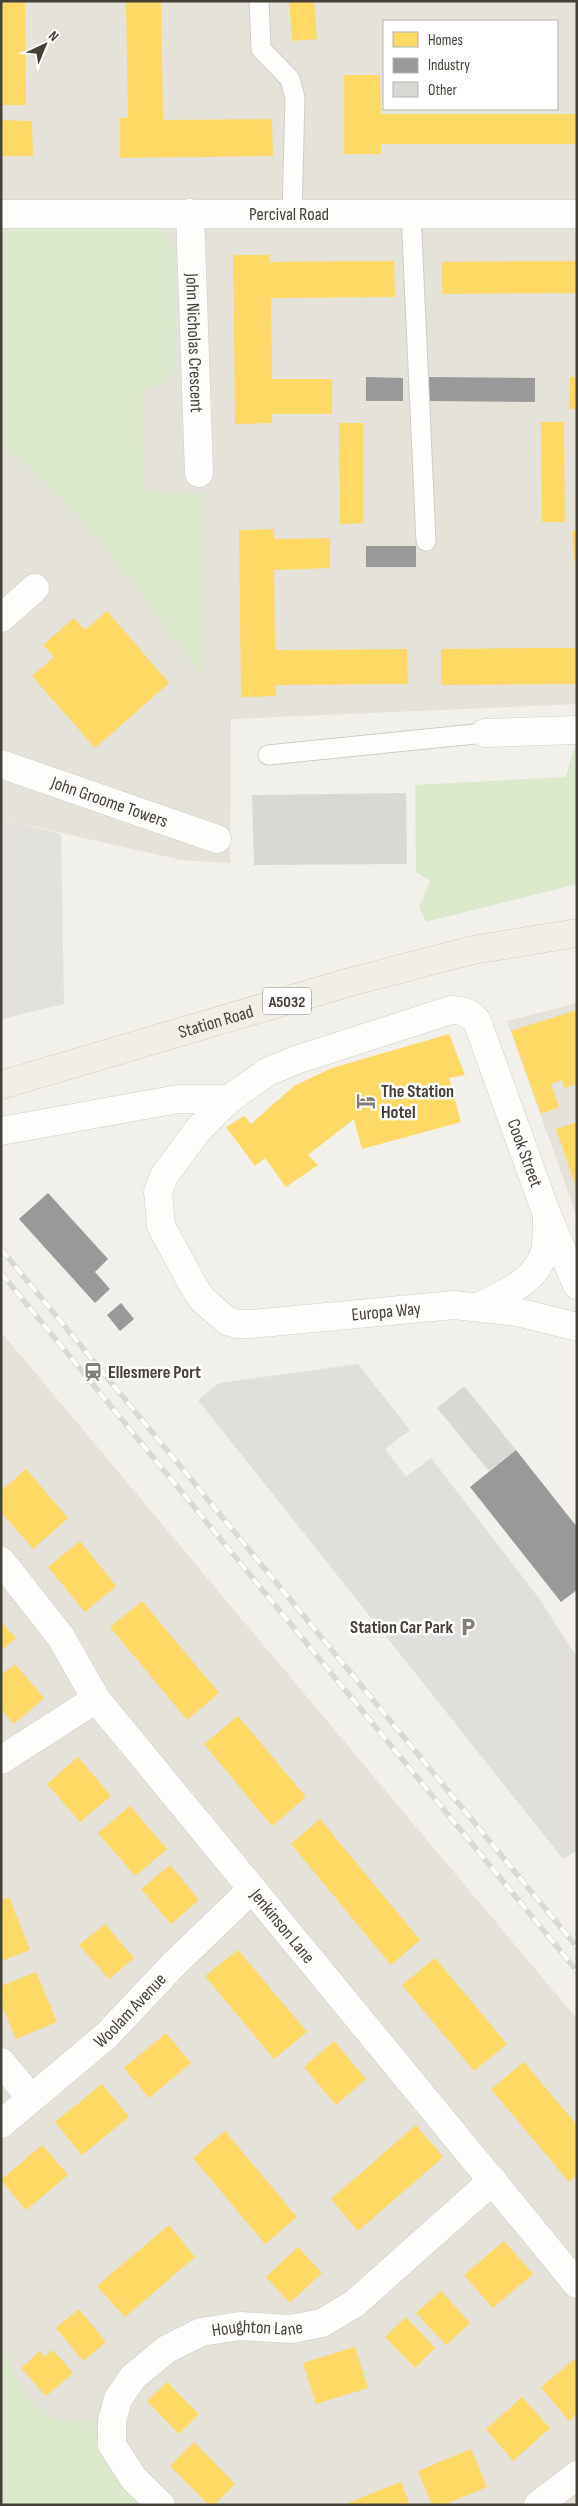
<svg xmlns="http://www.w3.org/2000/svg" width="578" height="2506" font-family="'Sofia Sans Condensed',sans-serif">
  <rect width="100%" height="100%" fill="#f1f0eb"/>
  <g fill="#e4e2d9" fill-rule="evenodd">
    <path d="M1 1H577V704L231 719 230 863 181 860 1 819ZM384 21H557V109H384Z"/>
    <path d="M577 1003V1217L507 1021Z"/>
    <path d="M1 1332 577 2019V2505H1Z"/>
  </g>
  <path fill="#e3e1dc" d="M1 819 61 834 64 1004 1 1019Z"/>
  <g fill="#dce9cd">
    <path d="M159 227 176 252V369L158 386 142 390 144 491 203 495 201 676C142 592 82 509 1 444V229Z"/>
    <path d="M577 749V884L426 922 419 907 430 881 416 872 415 785 566 777 573 751Z"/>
    <path d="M1 2342 25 2398 57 2420 93 2423 109 2470 142 2505H1Z"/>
  </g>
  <path fill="#e0dfdb" d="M358 1364 410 1430 385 1449 406 1477 431 1458 538 1597 577 1657V1851L563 1859 198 1400 219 1383Z"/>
  <g fill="#ffd966">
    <path d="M1 1H25L26 105H1Z"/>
    <path d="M126 1H161L163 120 272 119 273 156 120 158V118H128Z"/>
    <path d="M289 1H314L317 39 292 41Z"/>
    <path d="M344 75H380L381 114H577V144H381V154H344Z"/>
    <path d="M1 120 32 121 33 156H1Z"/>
    <path d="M233 255H270V262L394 261 395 297 271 298 272 379H332V414H272V423L235 424Z"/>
    <path d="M571 261H577V293L442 294V262Z"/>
    <path d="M570 377H577V409H569Z"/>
    <path d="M541 422H564L565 522H542Z"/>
    <path d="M339 423H363V523L340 524Z"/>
    <path d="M274 529V539L330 538V568L274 570 275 650 407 649 408 684 275 685 276 696 241 697 239 530Z"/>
    <path d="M572 531H577V566H575Z"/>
    <path d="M107 611 169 683 95 748 32 676 54 657 43 645 74 618 85 630Z"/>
    <path d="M541 648H577V684L441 685V649Z"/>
    <path d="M577 1010V1084L565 1088 562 1080 551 1084 559 1107 541 1114 511 1031Z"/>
    <path d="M449 1034 465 1075 449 1078 461 1122 362 1149 354 1119 308 1155 318 1165 286 1187 265 1158 255 1166 226 1127 244 1116 251 1124 294 1086 332 1068Z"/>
    <path d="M577 1122V1190L556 1129Z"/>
    <path d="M26 1469 68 1518 33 1549 1 1512V1491Z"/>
    <path d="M80 1541 116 1586 85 1612 48 1567Z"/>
    <path d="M142 1601 219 1693 187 1720 110 1627Z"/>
    <path d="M1 1622 16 1638 1 1651Z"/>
    <path d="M15 1664 44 1698 14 1724 1 1709V1675Z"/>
    <path d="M238 1716 306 1797 272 1826 204 1744Z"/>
    <path d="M78 1757 111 1796 80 1822 47 1784Z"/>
    <path d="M130 1806 167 1849 135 1876 98 1833Z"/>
    <path d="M320 1819 420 1940 391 1965 291 1844Z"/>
    <path d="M170 1865 199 1900 171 1924 141 1889Z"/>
    <path d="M9 1897 30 1950 1 1961V1900Z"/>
    <path d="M105 1924 134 1958 109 1979 79 1945Z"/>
    <path d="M238 1950 307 2032 274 2059 205 1976Z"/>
    <path d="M435 1958 507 2044 474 2071 402 1985Z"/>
    <path d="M36 1972 57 2022 16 2039 1 2003V1986Z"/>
    <path d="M166 2033 191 2063 149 2098 124 2068Z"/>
    <path d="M334 2041 366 2079 336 2105 304 2067Z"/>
    <path d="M524 2062 577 2125V2175L569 2182 491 2089Z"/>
    <path d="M102 2084 129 2117 82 2155 55 2122Z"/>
    <path d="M416 2125 443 2157 358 2231 331 2199Z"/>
    <path d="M225 2131 297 2217 265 2244 193 2158Z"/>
    <path d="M42 2145 68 2175 26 2210 1 2180Z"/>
    <path d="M169 2225 195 2257 125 2317 97 2286Z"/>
    <path d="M504 2241 533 2274 493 2308 464 2275Z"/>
    <path d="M298 2247 322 2273 290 2303 266 2277Z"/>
    <path d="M441 2291 470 2323 446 2345 416 2313Z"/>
    <path d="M79 2309 106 2342 83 2361 56 2328Z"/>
    <path d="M406 2317 435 2348 415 2368 385 2337Z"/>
    <path d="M355 2347 368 2388 316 2404 303 2363Z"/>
    <path d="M53 2350 73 2373 46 2396 21 2368 40 2351 44 2357Z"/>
    <path d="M577 2357V2414L569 2421 541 2387Z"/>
    <path d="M167 2382 199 2414 179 2434 147 2401Z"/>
    <path d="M522 2397 550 2428 513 2461 486 2429Z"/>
    <path d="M194 2442 235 2484 214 2505H209L170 2466Z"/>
    <path d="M471 2449 487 2487 444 2505H432L418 2471Z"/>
    <path d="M401 2482 410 2505H344L362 2497Z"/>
  </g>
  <g fill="#999">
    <path d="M366 377 403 378V401H366Z"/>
    <path d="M426 377 535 378V402L426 401Z"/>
    <rect x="366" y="546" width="50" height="21"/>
    <path d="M48 1193 108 1259 95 1272 110 1289 95 1303 19 1219Z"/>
    <path d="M121 1303 134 1319 120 1331 107 1315Z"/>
    <path d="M516 1450 577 1527V1590L561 1602 470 1487Z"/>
  </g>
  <g fill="#dad8d4">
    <path d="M406 793 407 864 254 865 252 795Z"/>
    <path d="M464 1386 516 1450 489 1471 437 1408Z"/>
  </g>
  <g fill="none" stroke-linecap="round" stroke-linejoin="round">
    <g stroke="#cecdc9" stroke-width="21">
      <g id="lane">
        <path d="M259 1 261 49 290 79 295 98 292 213"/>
        <path d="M411 213 426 541"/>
        <path d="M268 755 485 733"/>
      </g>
    </g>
    <g stroke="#cecdc9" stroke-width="29">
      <g id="street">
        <path id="s1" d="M190 213 199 473"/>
        <path id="s2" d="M1 214H577"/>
        <path d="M1 618 35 588"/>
        <path d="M485 733 577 730"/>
        <path id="s3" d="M1 764 217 839"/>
        <path d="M1 1131 178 1099H229"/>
        <path id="s4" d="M577 1285 547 1215 477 1021C469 1012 462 1010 451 1010L296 1060 267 1072 229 1099 198 1130 164 1176 158 1192 161 1226 193 1285 202 1299 227 1321 237 1324H251L454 1305 517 1312 577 1327"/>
        <path d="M477 1307C503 1295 537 1281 545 1251 547 1241 547 1229 547 1219"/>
        <path id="s5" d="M1 1561 61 1637 96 1699 577 2284"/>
        <path d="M1 1760 96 1699"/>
        <path d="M1 2062 31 2098"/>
        <path id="s6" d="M1 2124 106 2036 174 1964 252 1889"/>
        <path id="s7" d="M161 2505 134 2479 112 2445V2421L118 2399 133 2377 167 2349 201 2332 240 2326 291 2329 322 2323 354 2304 493 2180"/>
        <path d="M538 2505 577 2475"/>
      </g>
    </g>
    <g stroke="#d1cdba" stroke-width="29">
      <g id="primary">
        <path id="s8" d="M1 1085 350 982 473 950 577 933"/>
      </g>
    </g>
    <use href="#lane" stroke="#fdfdfc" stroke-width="19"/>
    <use href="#street" stroke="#fdfdfc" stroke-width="28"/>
    <use href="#primary" stroke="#f0eee5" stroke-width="28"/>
    <g stroke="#d9d9d8" stroke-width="5.5">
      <g id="rail">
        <path d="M1 1249 577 1947"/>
        <path d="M1 1273 577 1971"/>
      </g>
    </g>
    <use href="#rail" stroke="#fff" stroke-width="4" stroke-dasharray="11" stroke-linecap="butt"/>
  </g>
  <defs>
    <g id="hotel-bare" transform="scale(1.5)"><path d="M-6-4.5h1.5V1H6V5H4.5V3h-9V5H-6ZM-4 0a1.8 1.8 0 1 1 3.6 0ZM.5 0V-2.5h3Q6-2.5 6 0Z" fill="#827e77" stroke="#fff" stroke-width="2.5" paint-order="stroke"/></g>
    <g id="station-bare" transform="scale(1.5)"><path d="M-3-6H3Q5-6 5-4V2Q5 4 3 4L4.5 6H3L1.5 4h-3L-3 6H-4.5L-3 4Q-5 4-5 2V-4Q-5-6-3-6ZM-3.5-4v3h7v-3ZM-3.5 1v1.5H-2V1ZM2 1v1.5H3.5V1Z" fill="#827e77" stroke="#fff" stroke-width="2.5" paint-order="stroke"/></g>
    <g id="parking-bare" transform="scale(1.5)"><path d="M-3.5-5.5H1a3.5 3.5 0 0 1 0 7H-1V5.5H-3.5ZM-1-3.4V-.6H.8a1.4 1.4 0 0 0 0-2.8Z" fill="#827e77" stroke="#fff" stroke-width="2.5" paint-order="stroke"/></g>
  </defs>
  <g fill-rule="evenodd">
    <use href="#hotel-bare" x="366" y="1101"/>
    <use href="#station-bare" x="93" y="1372"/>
    <use href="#parking-bare" x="468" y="1627"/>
  </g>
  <g text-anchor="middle" stroke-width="5" stroke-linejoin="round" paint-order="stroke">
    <rect fill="#fff" stroke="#7e7a74" stroke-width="1" x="263" y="987.5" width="48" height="27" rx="4"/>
    <g font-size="16" font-weight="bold" fill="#464138">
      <text x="287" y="1007">A5032</text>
    </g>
    <g font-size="18" fill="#464138" stroke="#fff">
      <text dy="6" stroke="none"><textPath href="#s2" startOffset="288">Percival Road</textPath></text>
      <text dy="6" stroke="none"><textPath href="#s1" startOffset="130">John Nicholas Crescent</textPath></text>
      <text dy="6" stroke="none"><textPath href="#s3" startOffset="115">John Groome Towers</textPath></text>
      <text dy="6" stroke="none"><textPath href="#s8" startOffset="224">Station Road</textPath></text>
      <text transform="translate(525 1153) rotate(70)" y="6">Cook Street</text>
      <text dy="6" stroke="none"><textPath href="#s4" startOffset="982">Europa Way</textPath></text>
      <text dy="6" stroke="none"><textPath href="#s5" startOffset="462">Jenkinson Lane</textPath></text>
      <text dy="6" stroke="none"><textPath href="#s6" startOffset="172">Woolam Avenue</textPath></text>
      <text dy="6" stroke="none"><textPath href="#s7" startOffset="290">Houghton Lane</textPath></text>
    </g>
    <g font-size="18" font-weight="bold" fill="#464138" stroke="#fff" text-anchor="start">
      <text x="381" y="1097">The Station<tspan x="381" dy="21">Hotel</tspan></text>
      <text x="108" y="1378">Ellesmere Port</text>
      <text x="453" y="1633" text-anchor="end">Station Car Park</text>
    </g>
  </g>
  <rect width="578" height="2506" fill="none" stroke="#464138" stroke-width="5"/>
  <rect x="383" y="20" width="175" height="90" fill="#ffffff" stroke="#b5b3af"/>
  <rect x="393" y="32" width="25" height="15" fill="#ffd966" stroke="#b5b3af"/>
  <text x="428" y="45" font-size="15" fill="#464138">Homes</text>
  <rect x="393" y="58" width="25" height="15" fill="#999999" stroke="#b5b3af"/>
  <text x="428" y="70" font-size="15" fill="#464138">Industry</text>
  <rect x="393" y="82" width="25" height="15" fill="#dad8d4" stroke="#b5b3af"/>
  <text x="428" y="95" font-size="15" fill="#464138">Other</text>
  <g transform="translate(45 45) rotate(44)" stroke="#ffffff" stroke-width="4" paint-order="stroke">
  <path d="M0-4L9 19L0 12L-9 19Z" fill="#464138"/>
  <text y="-8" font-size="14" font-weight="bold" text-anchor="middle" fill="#464138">N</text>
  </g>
</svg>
